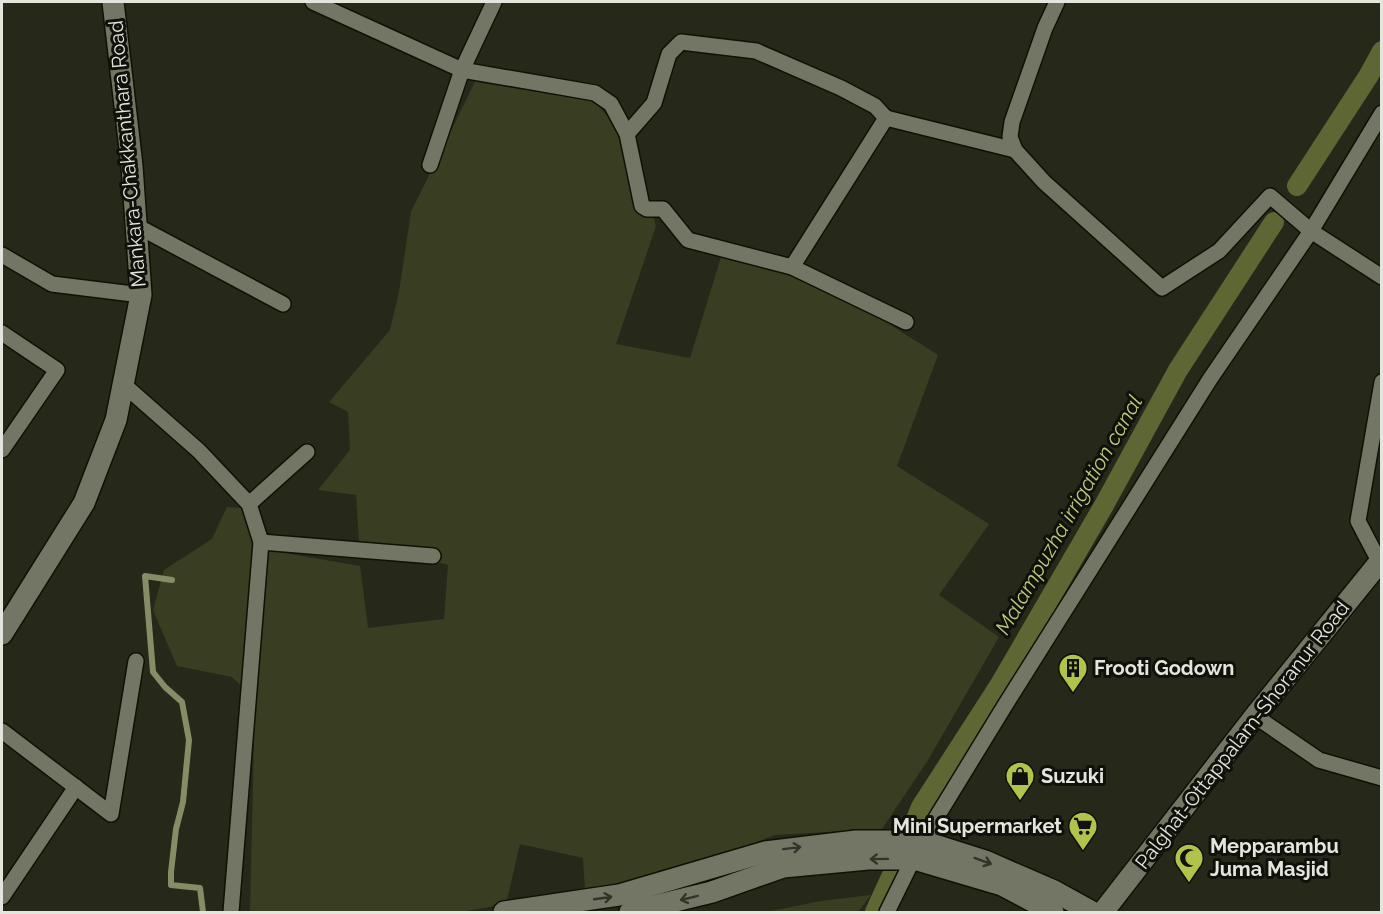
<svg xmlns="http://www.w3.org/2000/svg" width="1383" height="914" font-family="Raleway,sans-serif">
  <rect width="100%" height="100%" fill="#26291a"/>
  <g fill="#393e22">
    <path d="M475 82 593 100 632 144 656 226 616 344 690 358 722 254 829 286 938 355 897 466 989 524 939 595 999 637 928 760 882 829 775 835 682 870 585 890 583 858 520 844 506 904 460 912H250L255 699 232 677 177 666 153 610 164 570 212 539 227 507 253 509 261 549 360 566 368 628 444 619 448 565 359 541 356 495 318 490 350 450 348 412 329 402 390 330 399 292 411 212Z"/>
    <path d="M871 895 858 912H766L821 901Z"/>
  </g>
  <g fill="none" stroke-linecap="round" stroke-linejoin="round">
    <path stroke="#868d66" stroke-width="6" d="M172 580 145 576 153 672 165 687 182 702 189 740 183 802 176 829 171 872V885L200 888 203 912"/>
    <g stroke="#5e6733" stroke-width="20">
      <path d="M1297 186 1369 75 1382 51"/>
      <path d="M910 834 921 807 999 686 1103 507 1178 370 1274 222"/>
      <path d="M875 912 891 877"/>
    </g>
    <g stroke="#0f1104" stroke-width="18">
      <g id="minor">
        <path d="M313 2 462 70 595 93 611 104 627 134 642 206 647 209H663L688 240 792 267 906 322"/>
        <path d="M1057 2 1045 28 1012 122 1010 137 1015 150 1044 182 1162 288 1219 251 1270 196 1311 231 1382 277"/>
        <path d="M886 118 1015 150"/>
        <path d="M627 134 654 103 669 54 681 42 756 51 841 88 875 106 886 118 792 267"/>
        <path d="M430 165 462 70 494 2"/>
        <path d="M137 226 283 304"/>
        <path d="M2 255 52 284 141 295"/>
        <path d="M2 333 57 370 2 450"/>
        <path d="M123 384 199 451 249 504 261 542 231 912"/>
        <path d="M249 504 307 452"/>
        <path d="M261 542 433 556"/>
        <path d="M1379 561 1358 521 1382 382"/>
        <path d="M1255 716 1319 760 1382 778"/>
        <path d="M2 731 111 814 136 661"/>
        <path d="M2 897 76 787"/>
        <path d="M887 912 922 841 1004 707 1210 379 1311 231 1382 113"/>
      </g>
    </g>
    <g stroke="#0f1104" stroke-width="24">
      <g id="secondary">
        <path d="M2 634 84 503 116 420 141 295 132 166 113 2"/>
        <path d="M504 912 619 895 765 852 856 841H922L985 861 1054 891 1092 912"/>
        <path d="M630 912 712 892 783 867 868 859H914L1002 885 1053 912"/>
        <path d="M1103 912 1255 716 1382 559"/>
      </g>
    </g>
    <use href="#minor" stroke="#737665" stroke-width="15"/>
    <use href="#secondary" stroke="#737665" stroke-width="21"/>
  </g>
  <defs><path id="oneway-shaft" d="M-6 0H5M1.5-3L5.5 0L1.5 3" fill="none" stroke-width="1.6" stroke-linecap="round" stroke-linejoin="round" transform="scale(1.5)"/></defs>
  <g stroke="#32342a">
    <use href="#oneway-shaft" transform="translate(792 848) rotate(-7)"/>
    <use href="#oneway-shaft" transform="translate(879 859) rotate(179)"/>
    <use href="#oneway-shaft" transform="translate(983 861) rotate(20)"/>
    <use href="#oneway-shaft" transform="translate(603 898) rotate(-8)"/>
    <use href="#oneway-shaft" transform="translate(689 898) rotate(166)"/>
  </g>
  <defs>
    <g id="building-pin" transform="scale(1.5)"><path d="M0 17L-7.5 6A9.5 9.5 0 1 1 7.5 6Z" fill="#b2c34c" stroke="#0f110a"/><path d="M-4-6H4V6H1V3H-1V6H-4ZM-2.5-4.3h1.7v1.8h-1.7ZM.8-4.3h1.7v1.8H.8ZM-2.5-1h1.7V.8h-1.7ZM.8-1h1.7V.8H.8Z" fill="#111"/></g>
    <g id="shop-pin" transform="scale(1.5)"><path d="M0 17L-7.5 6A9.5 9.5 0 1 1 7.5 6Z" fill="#b2c34c" stroke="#0f110a"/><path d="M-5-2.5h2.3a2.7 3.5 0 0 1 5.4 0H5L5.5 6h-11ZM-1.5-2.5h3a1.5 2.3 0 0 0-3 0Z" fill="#111"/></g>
    <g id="supermarket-pin" transform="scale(1.5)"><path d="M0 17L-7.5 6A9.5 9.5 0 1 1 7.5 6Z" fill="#b2c34c" stroke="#0f110a"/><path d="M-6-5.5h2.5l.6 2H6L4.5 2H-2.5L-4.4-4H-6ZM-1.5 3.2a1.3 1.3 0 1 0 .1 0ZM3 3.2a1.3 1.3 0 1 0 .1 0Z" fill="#111"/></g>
    <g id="mosque-pin" transform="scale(1.5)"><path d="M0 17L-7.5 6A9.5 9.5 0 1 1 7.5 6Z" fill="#b2c34c" stroke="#0f110a"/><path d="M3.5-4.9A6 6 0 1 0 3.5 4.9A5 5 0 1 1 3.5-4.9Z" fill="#111"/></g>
  </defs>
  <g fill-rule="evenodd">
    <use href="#building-pin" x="1073" y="668"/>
    <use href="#shop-pin" x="1020" y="776"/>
    <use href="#supermarket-pin" x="1083" y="826"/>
    <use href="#mosque-pin" x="1189" y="858"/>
  </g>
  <g text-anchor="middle" stroke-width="6" stroke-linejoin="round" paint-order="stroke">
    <g font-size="20" fill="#e3e6dc" stroke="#0f110a">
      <text transform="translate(127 154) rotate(-95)" y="7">Mankara-Chakkanthara Road</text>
      <text transform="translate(1242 735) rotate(-52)" y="7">Palghat-Ottappalam-Shoranur Road</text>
    </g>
    <g font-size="20" font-weight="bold" fill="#e3e6dc" stroke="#0f110a" text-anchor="start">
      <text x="1094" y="675">Frooti Godown</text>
      <text x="1041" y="783">Suzuki</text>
      <text x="1062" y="833" text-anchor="end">Mini Supermarket</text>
      <text x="1210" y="853">Mepparambu<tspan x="1210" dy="23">Juma Masjid</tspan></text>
    </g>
    <g font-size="21" font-style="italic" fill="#bdca7b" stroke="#0f110a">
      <text transform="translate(1069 515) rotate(-60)" y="7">Malampuzha irrigation canal</text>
    </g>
  </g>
  <rect width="1383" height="914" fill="none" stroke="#e3e6dc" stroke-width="6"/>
</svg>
